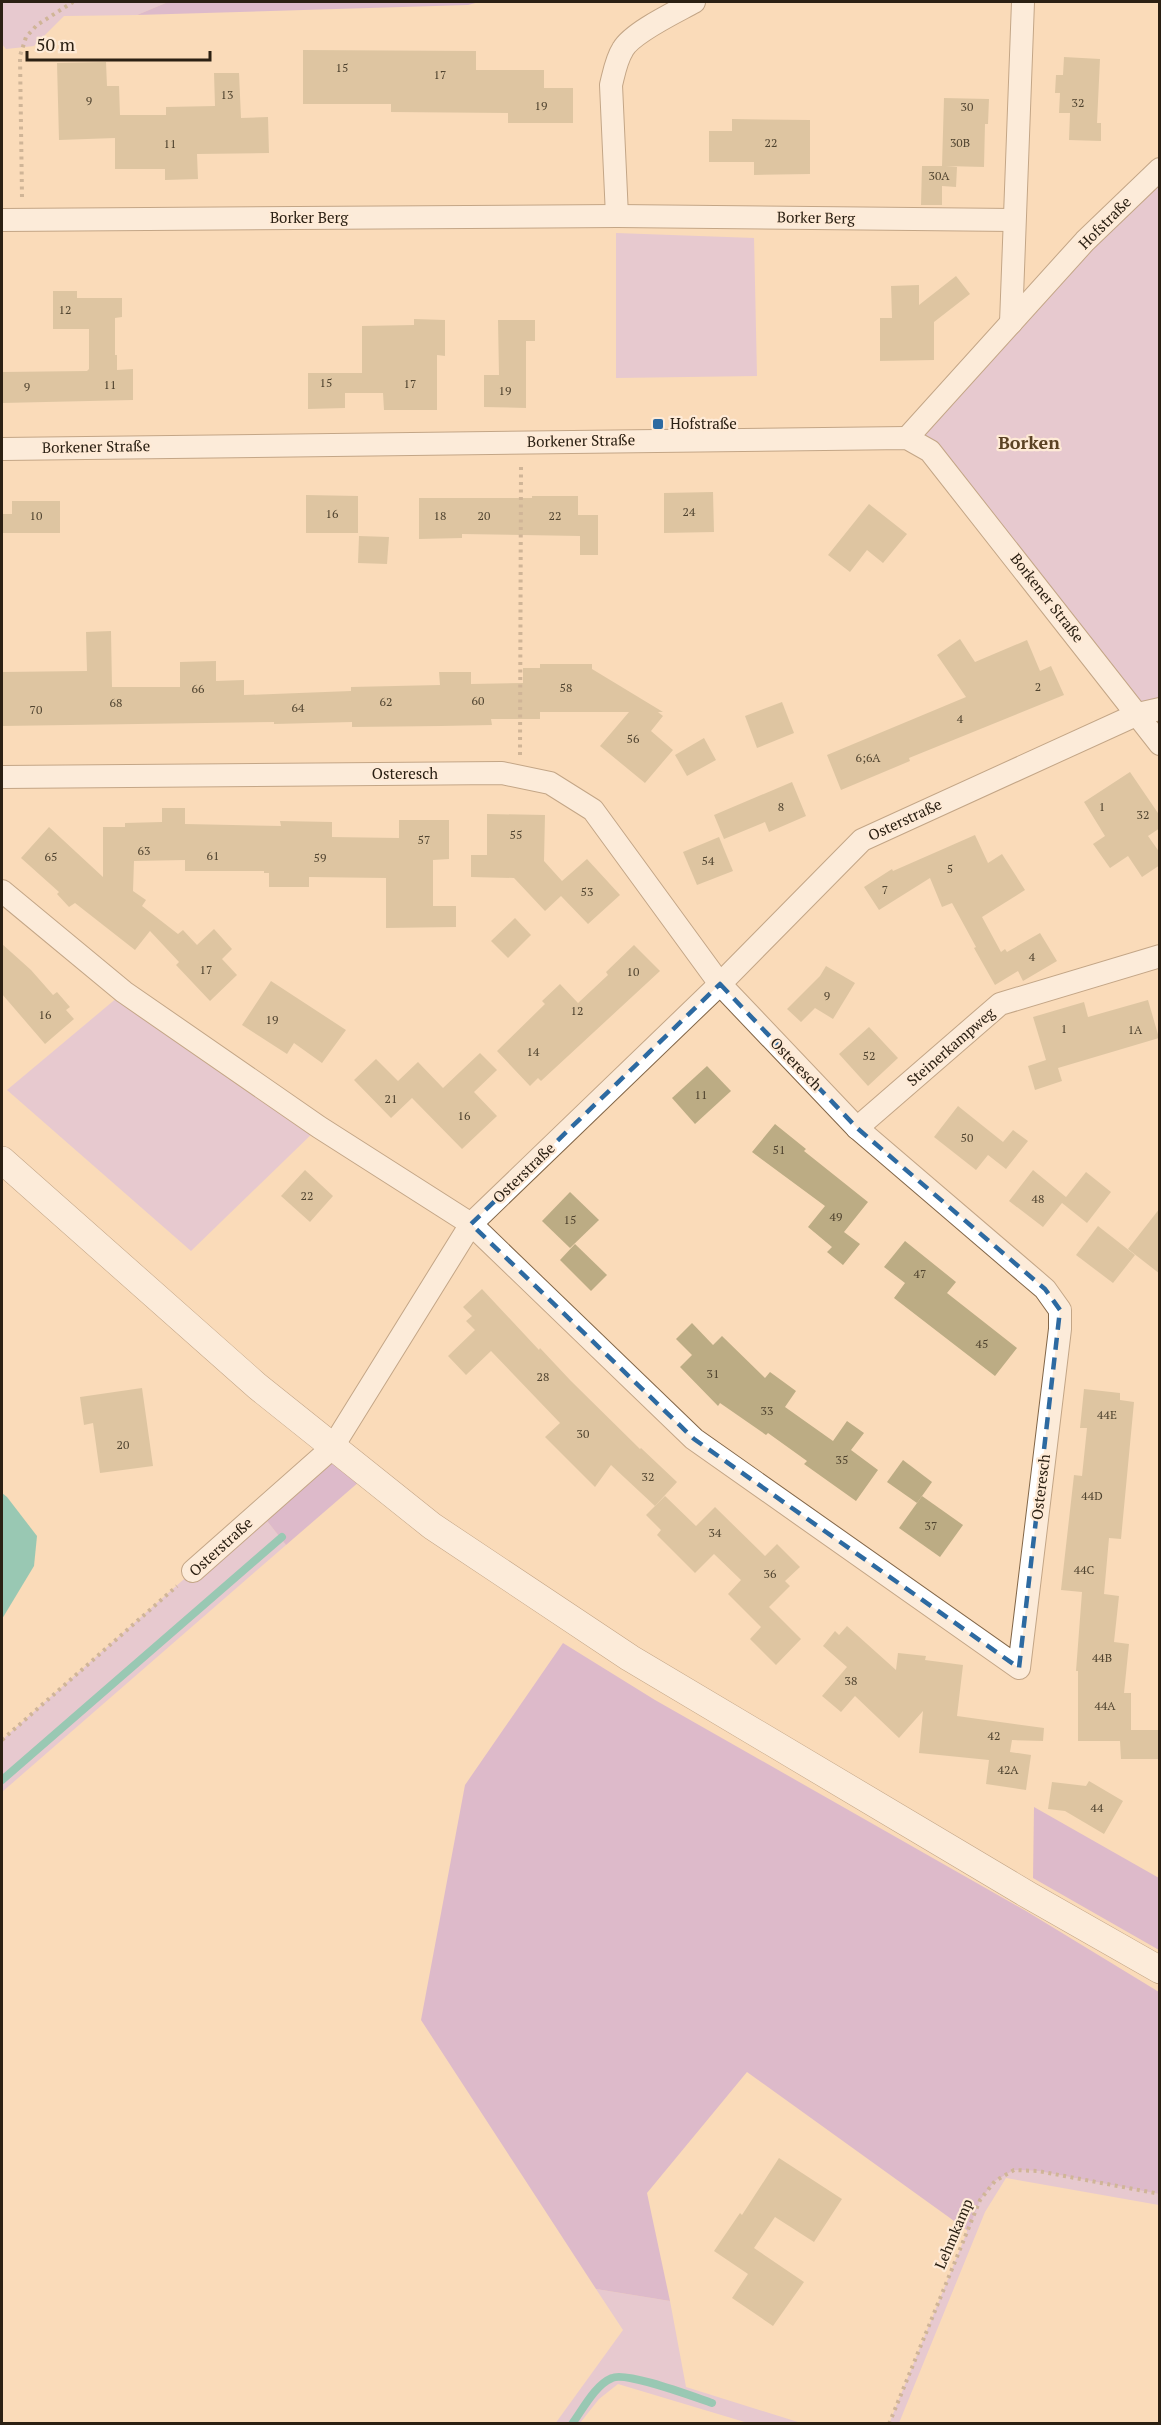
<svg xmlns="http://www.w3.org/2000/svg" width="1161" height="2425" font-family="'PT Serif',serif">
  <rect width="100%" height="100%" fill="#fadbb9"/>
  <g fill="#d0b3e9">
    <path d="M2 2H168L137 15 64 16 34 46 6 49 2 44Z"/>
    <path d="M1159 169V709L1138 714 907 438Z"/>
    <path d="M616 233 754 238 757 376 616 378Z"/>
    <path d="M124 992 319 1127 191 1251 7 1090Z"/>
    <path d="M260 1512 286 1545 2 1792V1740Z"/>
    <path d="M1014 2170 1038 2171 1159 2194V2205L1006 2178 985 2212 899 2423 889 2424 980 2200 995 2181Z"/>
    <path d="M596 2289 670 2301 686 2387 801 2423H748L618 2384 599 2399 580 2423 555 2424 623 2330Z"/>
  </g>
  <g fill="#bb93dd">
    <path d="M168 2H479L468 5 137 15Z"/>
    <path d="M332 1448 367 1475 286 1545 260 1512Z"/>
    <path d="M563 1643 655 1700 1026 1911 1159 1992V2194L1038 2171 1014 2170 995 2181 980 2200 968 2231 747 2072 647 2193 670 2301 596 2289 421 2020 465 1785Z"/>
    <path d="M1034 1807 1159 1878V1950L1033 1878Z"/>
  </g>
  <path fill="#25b2aa" d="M2 1493 7 1497 37 1536 34 1566 2 1619Z"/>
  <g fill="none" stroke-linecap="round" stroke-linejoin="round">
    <g stroke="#25b2aa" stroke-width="8">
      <path d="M2 1780 282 1537"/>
      <path d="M572 2424C583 2409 595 2385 612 2378 626 2371 694 2397 712 2403"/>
    </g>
  </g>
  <g fill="#bcac84">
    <path d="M303 50 476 51V70H544V88H573V123H508V113L391 112V104H303Z"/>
    <path d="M1064 57 1100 59 1097 123H1101V141L1069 140 1070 113H1059L1060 93H1055L1056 75H1063Z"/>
    <path d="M106 62 107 86H119L120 115H166V107L215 106 214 73H239L241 118 268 117 269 153 197 154 198 179 165 180V169H115V138L59 140 57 63Z"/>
    <path d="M944 98 989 99 988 124H985L984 167 946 166 957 167 956 187 942 186V205H921L922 166H942Z"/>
    <path d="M732 119 810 120V174L754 175V162H709V131H732Z"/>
    <path d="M956 276 970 294 934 322V360L880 361V318H892L891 286 919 285V305Z"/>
    <path d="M53 291H77V298H122V317L115 318V355H117V370L133 369V400L2 403V372L87 371 89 369V329H53Z"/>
    <path d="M414 319 445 320V356L437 355V410H384L383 393H345V408L308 409V373H362V326L414 325Z"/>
    <path d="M498 320H535V341H526V408L484 407V375H499Z"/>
    <path d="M713 492 714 532 664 533V493Z"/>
    <path d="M306 495 358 496V533H306Z"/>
    <path d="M532 496H578V515H598V555H580V536L462 534V538L419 539V498H532Z"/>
    <path d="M12 501H60V533H2V514H12Z"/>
    <path d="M869 504 907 534 883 563 867 550 850 572 828 555Z"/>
    <path d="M359 536 389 537 387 564 358 563Z"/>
    <path d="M111 631 112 687H180V662L216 661V681L244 680V695L351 691V687L440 685 439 672H471V684L523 683V668H540V664H592V669L663 712H658L663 716 651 731 673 750 645 783 600 746 629 712H540V719H491L492 725 441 726 352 727V722L274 724V722L2 726V672L87 671 86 632Z"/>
    <path d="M960 639 975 662 1027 640 1040 671 1051 666 1064 695 909 758 910 761 841 790 827 755 966 697 937 655Z"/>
    <path d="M782 702 794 733 757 748 745 716Z"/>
    <path d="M704 738 716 760 687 776 675 755Z"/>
    <path d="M1130 772 1160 816V828L1148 836 1160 853V865L1142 877 1128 856 1110 868 1093 844 1105 836 1084 802Z"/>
    <path d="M792 782 806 816 769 832 765 822 724 839 714 815Z"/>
    <path d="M162 808H185V824L281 826 280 821 332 822V837L399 838V820H449V859L433 860V906H456V927L386 928V878L309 877V887H269V873H264V871H185V860L134 861 133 891 146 900 142 906 178 934 183 930 197 945 214 929 232 949 222 959 237 975 210 1001 176 965 179 962 150 931 135 950 75 903 69 907 57 894 59 892 21 858 49 827 103 877V827H125V823L162 822Z"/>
    <path d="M487 814 545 815 544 861 562 881 587 859 620 895 588 924 561 896 545 911 514 878 471 877V855H487Z"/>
    <path d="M975 835 988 863 1002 854 1025 890 982 917 1001 952 1005 949 1007 952 1040 933 1057 961 1023 981 1018 971 995 985 974 948 976 947 952 903 942 907 930 878 879 910 864 887 892 869 893 871Z"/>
    <path d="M719 837 733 871 697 885 683 852Z"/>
    <path d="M515 918 531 935 508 958 491 941Z"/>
    <path d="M2 944 31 970 53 995 57 992 70 1007 66 1010 74 1019 45 1044 2 994Z"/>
    <path d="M634 945 660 971 541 1081 538 1078 530 1086 497 1051 545 1004 542 1001 560 984 578 1003 608 975 606 972Z"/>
    <path d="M826 966 855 983 833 1019 815 1008 801 1022 787 1009 820 976Z"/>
    <path d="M271 981 346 1030 322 1063 294 1043 287 1054 242 1025Z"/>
    <path d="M1148 1000 1159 1038 1058 1068 1062 1081 1035 1090 1028 1066 1046 1060 1033 1017 1084 1002 1088 1017Z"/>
    <path d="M869 1027 898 1058 868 1086 839 1054Z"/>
    <path d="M480 1053 497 1070 474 1092 497 1116 462 1149 412 1098 391 1118 354 1080 376 1059 398 1081 418 1062 443 1088Z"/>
    <path d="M707 1066 731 1091 695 1124 672 1098Z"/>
    <path d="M958 1106 1003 1142 1013 1130 1028 1141 1006 1169 988 1155 976 1170 934 1137Z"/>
    <path d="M775 1124 806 1149 804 1151 868 1202 844 1232 860 1244 843 1265 827 1252 832 1247 808 1227 825 1206 752 1152Z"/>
    <path d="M305 1170 333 1196 310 1222 281 1196Z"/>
    <path d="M1033 1170 1066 1197 1086 1172 1111 1192 1087 1223 1062 1203 1043 1227 1009 1201Z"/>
    <path d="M570 1192 599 1220 570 1248 542 1221Z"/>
    <path d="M1160 1208V1274L1128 1249Z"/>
    <path d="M1098 1226 1135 1255 1113 1283 1076 1255Z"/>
    <path d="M905 1241 956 1282 947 1293 1017 1348 995 1376 894 1298 905 1283 884 1267Z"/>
    <path d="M575 1244 607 1275 591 1291 560 1260Z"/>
    <path d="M482 1289 539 1350 540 1348 571 1381 640 1449 641 1448 677 1482 655 1506 611 1465 595 1487 545 1437 560 1423 491 1351 466 1375 448 1356 475 1330 466 1321 472 1316 463 1307Z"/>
    <path d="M692 1323 713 1345 722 1336 765 1378 770 1372 796 1391 785 1407 833 1441 847 1421 864 1433 851 1450 878 1470 856 1501 804 1464 807 1461 768 1433 766 1435 720 1403 718 1406 680 1367 692 1355 676 1339Z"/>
    <path d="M142 1388 153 1466 100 1473 93 1423 84 1425 80 1397Z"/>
    <path d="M1084 1389 1120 1393V1400L1134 1402 1121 1539 1109 1538 1104 1594 1119 1596 1114 1642 1129 1644 1124 1693H1131V1730H1159V1759H1121L1120 1741H1078V1671H1076L1082 1592 1061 1590 1074 1475 1082 1476 1087 1428H1080Z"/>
    <path d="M903 1460 932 1482 917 1503 887 1482Z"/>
    <path d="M665 1496 696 1526 715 1507 765 1556 777 1544 800 1567 785 1581 790 1586 769 1607 801 1639 776 1665 750 1639 761 1627 728 1594 741 1580 714 1554 695 1573 657 1535 661 1530 646 1515Z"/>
    <path d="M922 1496 963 1525 940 1557 899 1528Z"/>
    <path d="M847 1626 896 1670 898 1653 926 1656 925 1660 963 1665 957 1716 1044 1728 1043 1741 1012 1740 1010 1752 1031 1755 1026 1790 986 1784 989 1760 919 1753 923 1711 899 1738 855 1696 841 1712 822 1696 847 1667 823 1646 835 1631 839 1635Z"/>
    <path d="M1089 1781 1123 1801 1104 1834 1065 1811 1048 1809 1052 1782 1086 1786Z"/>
    <path d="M779 2158 842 2199 814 2242 775 2217 754 2248 804 2282 773 2326 732 2298 748 2274 714 2251 740 2213 742 2215Z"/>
  </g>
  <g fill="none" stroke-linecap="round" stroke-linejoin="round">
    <g stroke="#826648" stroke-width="24">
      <g id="minor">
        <path d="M617 216 611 85C614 73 616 60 623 49 633 32 676 12 694 2"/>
        <path d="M2 220 617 216 1014 220"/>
        <path d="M1011 323 1023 2"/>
        <path d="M907 438 1085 241 1160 169"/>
        <path d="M2 449 907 438 930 451 1160 744"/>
        <path d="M2 777 502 773 550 783 593 810 720 984 857 1128 1045 1289 1060 1310V1329L1019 1668 694 1439 471 1224 319 1127 124 992 2 891"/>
        <path d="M857 1128 1000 1004 1160 956"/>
        <path d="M193 1571 332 1448 471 1224 720 984 862 840 1138 714 1160 709"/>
      </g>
    </g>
    <g stroke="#826648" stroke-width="28">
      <path id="tertiary" d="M2 1160 257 1386 432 1526 630 1658 1030 1896 1160 1970"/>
    </g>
    <g stroke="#9d876e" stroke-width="4" stroke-dasharray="3 4.5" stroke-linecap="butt">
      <path d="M22 197 20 56 26 37 37 25 73 2"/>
      <path d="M520 755 521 465"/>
      <path d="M2 1740 177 1586"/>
      <path d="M889 2424 980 2200 995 2181 1014 2170 1038 2171 1160 2194"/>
    </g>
    <use href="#minor" stroke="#fff" stroke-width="22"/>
    <use href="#tertiary" stroke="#fff" stroke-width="27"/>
  </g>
  <path d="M0 0H1161V2425H0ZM720 984 857 1128 1045 1289 1060 1310 1019 1668 694 1439 471 1224Z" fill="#fadbb9" fill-opacity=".55" fill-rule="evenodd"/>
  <path fill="none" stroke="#2d6aa1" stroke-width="4.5" stroke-dasharray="12 8" stroke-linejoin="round" d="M720 984 857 1128 1045 1289 1060 1310 1019 1668 694 1439 471 1224Z"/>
  <rect fill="#2d6aa1" stroke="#feead6" stroke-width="2" x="652" y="418" width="12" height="12" rx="3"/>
  <g text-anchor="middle" stroke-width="4.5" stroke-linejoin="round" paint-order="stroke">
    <g font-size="12" fill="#4f432f">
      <text x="342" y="72">15</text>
      <text x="440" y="79">17</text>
      <text x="227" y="99">13</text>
      <text x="89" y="105">9</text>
      <text x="1078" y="107">32</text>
      <text x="541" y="110">19</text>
      <text x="967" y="111">30</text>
      <text x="771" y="147">22</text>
      <text x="960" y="147">30B</text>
      <text x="170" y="148">11</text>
      <text x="939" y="180">30A</text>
      <text x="65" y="314">12</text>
      <text x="326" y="387">15</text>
      <text x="410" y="388">17</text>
      <text x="110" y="389">11</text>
      <text x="27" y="391">9</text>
      <text x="505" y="395">19</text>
      <text x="689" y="516">24</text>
      <text x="332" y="518">16</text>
      <text x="36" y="520">10</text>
      <text x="440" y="520">18</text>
      <text x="484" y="520">20</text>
      <text x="555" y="520">22</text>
      <text x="1038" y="691">2</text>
      <text x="566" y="692">58</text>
      <text x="198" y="693">66</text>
      <text x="478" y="705">60</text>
      <text x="386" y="706">62</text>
      <text x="116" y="707">68</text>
      <text x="298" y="712">64</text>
      <text x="36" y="714">70</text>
      <text x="960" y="723">4</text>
      <text x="633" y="743">56</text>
      <text x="868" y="762">6;6A</text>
      <text x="781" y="811">8</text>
      <text x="1102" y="811">1</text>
      <text x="1143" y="819">32</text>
      <text x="516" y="839">55</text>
      <text x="424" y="844">57</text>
      <text x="144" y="855">63</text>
      <text x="213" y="860">61</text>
      <text x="51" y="861">65</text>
      <text x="320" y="862">59</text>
      <text x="708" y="865">54</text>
      <text x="950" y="873">5</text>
      <text x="885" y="894">7</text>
      <text x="587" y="896">53</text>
      <text x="1032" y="961">4</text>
      <text x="206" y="974">17</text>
      <text x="633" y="976">10</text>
      <text x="827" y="1000">9</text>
      <text x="577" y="1015">12</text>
      <text x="45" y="1019">16</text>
      <text x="272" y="1024">19</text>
      <text x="1064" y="1033">1</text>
      <text x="1135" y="1034">1A</text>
      <text x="533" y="1056">14</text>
      <text x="869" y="1060">52</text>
      <text x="701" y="1099">11</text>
      <text x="391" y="1103">21</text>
      <text x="464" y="1120">16</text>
      <text x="967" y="1142">50</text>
      <text x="779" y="1154">51</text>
      <text x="307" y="1200">22</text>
      <text x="1038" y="1203">48</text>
      <text x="836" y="1221">49</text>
      <text x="570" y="1224">15</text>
      <text x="920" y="1278">47</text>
      <text x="982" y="1348">45</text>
      <text x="713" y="1378">31</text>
      <text x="543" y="1381">28</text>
      <text x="767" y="1415">33</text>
      <text x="1107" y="1419">44E</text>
      <text x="583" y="1438">30</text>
      <text x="123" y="1449">20</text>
      <text x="842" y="1464">35</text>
      <text x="648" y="1481">32</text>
      <text x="1092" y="1500">44D</text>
      <text x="931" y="1530">37</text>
      <text x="715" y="1537">34</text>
      <text x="1084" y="1574">44C</text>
      <text x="770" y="1578">36</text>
      <text x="1102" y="1662">44B</text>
      <text x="851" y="1685">38</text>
      <text x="1105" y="1710">44A</text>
      <text x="994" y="1740">42</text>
      <text x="1008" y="1774">42A</text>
      <text x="1097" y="1812">44</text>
    </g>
    <g font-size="15" fill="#2b2013" stroke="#feead6">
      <text x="309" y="223">Borker Berg</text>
      <text transform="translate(816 218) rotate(1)" y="5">Borker Berg</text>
      <text transform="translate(1105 223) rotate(-45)" y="5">Hofstraße</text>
      <text transform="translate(581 441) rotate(-1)" y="5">Borkener Straße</text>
      <text transform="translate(96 447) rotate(-1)" y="5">Borkener Straße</text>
      <text transform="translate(1047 598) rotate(52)" y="5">Borkener Straße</text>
      <text x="405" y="779">Osteresch</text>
      <text transform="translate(905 820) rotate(-25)" y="5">Osterstraße</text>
      <text transform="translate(951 1047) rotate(-41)" y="5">Steinerkampweg</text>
      <text transform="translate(796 1064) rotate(46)" y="5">Osteresch</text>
      <text transform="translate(524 1173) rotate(-44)" y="5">Osterstraße</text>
      <text transform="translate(1041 1487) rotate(-83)" y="5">Osteresch</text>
      <text transform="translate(221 1547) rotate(-42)" y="5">Osterstraße</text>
      <text transform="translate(954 2234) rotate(-67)" y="5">Lehmkamp</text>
    </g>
    <g font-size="15" fill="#2b2013" stroke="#feead6" text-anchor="start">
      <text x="670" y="429">Hofstraße</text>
    </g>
    <g font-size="18" font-weight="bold" fill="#5b4224" stroke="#feead6">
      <text x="1029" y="449">Borken</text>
    </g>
  </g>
  <rect width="1161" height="2425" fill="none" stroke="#2b2013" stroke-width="6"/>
  <path d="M27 51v9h183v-9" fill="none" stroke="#2b2013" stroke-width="3"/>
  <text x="36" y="51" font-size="18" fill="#2b2013" stroke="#feead6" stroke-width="4.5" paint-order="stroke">50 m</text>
</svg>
